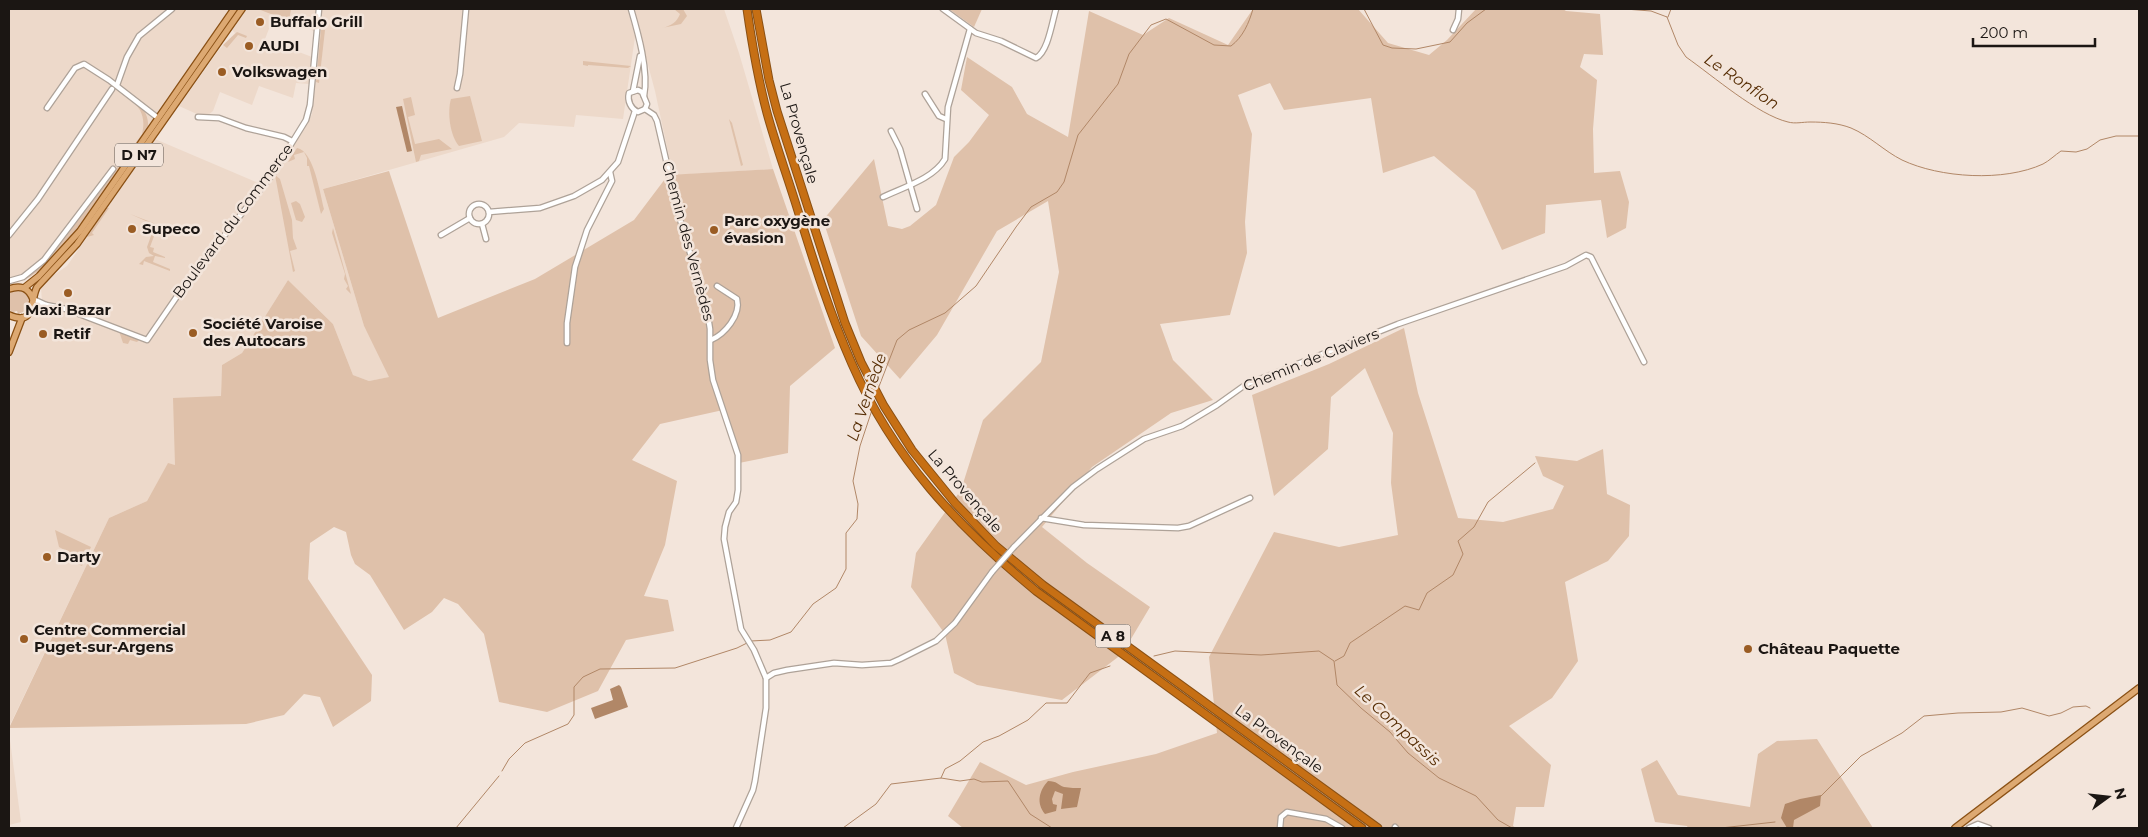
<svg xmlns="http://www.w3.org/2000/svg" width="2148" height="837" font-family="Montserrat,sans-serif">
  <rect width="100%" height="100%" fill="#f3e5db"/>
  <g fill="#edd9ca">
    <path d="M9 9H229L158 113 44 262 17 283 9 284Z"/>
    <path d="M244 9H316L314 31 274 16 265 39 312 57 309 84 296 83 293 98 259 86 252 105 220 92 213 111 208 115H199L179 106 218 51 235 33 231 29Z"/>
    <path d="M322 9H628L635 37 623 119 576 115 574 127 519 123 504 137 323 189 364 326 390 377 369 381 353 375 333 324 288 280 242 353 222 365 221 396 175 465 168 464 147 501 109 518 9 727V362L24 323 34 315 42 302 41 288 51 277 67 266 155 139 256 182 268 184 305 128 312 114Z"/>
    <path d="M633 9H724L739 53 773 169 673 175 655 91Z"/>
    <path d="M9 733 21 822 9 825Z"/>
  </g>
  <g fill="#dfc1aa">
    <path d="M258 9H291L289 21Z"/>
    <path d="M674 9H683L687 16 681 24 662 28C671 26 677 22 680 14Z"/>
    <path d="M949 9H982L974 27Z"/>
    <path d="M1253 9H1358L1388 43 1429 55 1447 40 1476 9H1563L1566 11 1600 14 1603 55 1584 54 1580 67 1597 80 1593 129 1594 173 1620 171 1629 202 1626 228 1607 238 1601 200 1546 205 1545 233 1502 250 1475 191 1434 156 1383 173 1371 98 1284 110 1270 83 1238 95 1252 134 1245 222 1247 253 1230 315 1160 324 1173 360 1213 400 1171 413 1092 467 1042 527 1087 563 1150 607 1122 654 1062 700 977 685 954 673 945 634 911 587 916 553 961 490 983 420 1041 362 1059 272 1048 201 997 231 937 335 900 379 861 336 823 220 874 159 888 226 902 229 910 226 936 205 954 157 969 142 989 115 961 90 967 57 1012 87 1027 114 1068 137 1089 11 1143 35 1169 18 1228 45Z"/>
    <path d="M321 30H325L319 83 316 82Z"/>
    <path d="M237 32 247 36 246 38 238 35 227 48 223 45Z"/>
    <path d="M583 61 631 66 628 68 588 65V66L583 65Z"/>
    <path d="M108 84C125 93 154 108 147 130 128 157 47 284 17 281L34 272 54 252 142 134C149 105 128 99 108 84Z"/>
    <path d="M470 96 482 141 459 146C450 136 447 112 451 99Z"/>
    <path d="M411 97 415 115 408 117 415 144 439 139 452 149 421 155 419 161 416 162 403 99Z"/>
    <path d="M729 119 732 123 743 165 741 166Z"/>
    <path d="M297 148C314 151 320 194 324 209L321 214 309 166H307V158L304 152 294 155 295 159 288 162Z"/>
    <path d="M773 169 835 348 790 386 788 453 739 463 723 410 660 424 632 460 677 481 665 545 644 596 668 600 674 631 626 640 598 691 547 712 499 702 484 634 458 604 444 598 432 612 404 630 370 575 355 564 351 555 346 532 334 527 310 543 308 579 372 675 371 701 333 727 320 697 304 694 284 715 246 724 9 728 109 518 147 501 168 463 175 465 173 398 221 396 222 365 242 353 288 280 333 324 353 375 369 381 389 377 364 326 323 189 389 171 438 318 535 279 634 220 668 175Z"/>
    <path d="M275 175 280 179 292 220 293 238 297 249 290 251 295 271 293 272Z"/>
    <path d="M296 201 300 204 305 217 302 222 296 220 291 203Z"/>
    <path d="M106 208H109L92 233 94 235 87 237Z"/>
    <path d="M130 214 156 224 157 228 150 247 154 248 153 252 165 257V258L155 256 153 262 170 269V271L144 261 143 265 139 264 146 257 154 256 149 253 147 247 155 225Z"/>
    <path d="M333 228 351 294 346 289 348 286 344 279 345 274 332 233Z"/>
    <path d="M20 289 29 297 30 303 25 311 18 314 17 311 13 312 9 310V293Z"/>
    <path d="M1404 328 1418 393 1458 518 1503 522 1553 509 1564 486 1543 476 1535 456 1577 461 1603 449 1607 494 1630 505 1629 536 1608 561 1565 582 1578 661 1552 698 1509 726 1551 765 1544 807H1516L1513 826 1516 828H963L948 816 980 762 1026 785 1073 772 1156 754 1217 733 1209 657 1274 532 1339 547 1398 535 1391 483 1393 433 1365 368 1331 397 1328 449 1274 496 1252 395 1329 364Z"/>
    <path d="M119 331 139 340 137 342 130 340 128 344 123 343Z"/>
    <path d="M55 530 91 547 82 566 73 562 72 554 59 547Z"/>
    <path d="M1817 739 1873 828H1688L1687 826 1655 822 1641 769 1657 760 1678 795 1750 807 1758 754 1777 741Z"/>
  </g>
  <g fill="#b18767">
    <path d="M402 106 412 151 407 152 396 107Z"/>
    <path d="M619 685 621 687 628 707 595 719 591 708 613 700 610 689Z"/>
    <path d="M1048 781C1057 781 1058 785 1064 787 1070 788 1076 788 1081 788L1077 807 1061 809 1063 794 1055 791 1052 799 1053 804 1057 805 1056 811 1045 814C1036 803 1039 791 1048 781Z"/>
    <path d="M1821 795 1820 806 1794 820 1793 828H1787L1781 818 1785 804 1800 799Z"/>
  </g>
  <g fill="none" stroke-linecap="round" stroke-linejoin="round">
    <g stroke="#b18767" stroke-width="1">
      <path d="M1364 9 1383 45 1392 48 1416 49 1450 42 1467 23 1486 9"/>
      <path d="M1625 9 1651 11 1667 17"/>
      <path d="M1667 17 1678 45 1686 57C1713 76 1758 115 1788 122 1795 124 1803 122 1810 122 1824 122 1838 123 1851 128 1870 136 1884 151 1902 160 1940 178 2004 182 2043 164 2049 161 2055 155 2061 151L2076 152 2087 149 2100 140 2116 136H2139"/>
      <path d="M1668 17 1671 9"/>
      <path d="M878 389 897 340 909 330 945 313 976 286 1016 227 1031 207 1057 192 1064 182 1078 135 1118 84 1129 54 1151 25 1166 19 1214 45 1231 46C1243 37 1249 23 1253 9"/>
      <path d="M751 641 770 640 791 632 813 604 836 588 846 569V533L857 519 858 504 853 481 860 446 872 410"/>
      <path d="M1154 656 1175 651 1261 655 1319 651 1334 661 1337 685 1361 708 1390 732 1408 753 1439 778 1476 796 1498 820 1512 828"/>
      <path d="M1335 661 1344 656 1350 643 1405 606 1419 610 1427 593 1453 575 1463 554 1458 541 1474 527 1488 502 1535 463"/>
      <path d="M502 771 509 759 525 743 568 724 574 715V687L583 677 600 669 675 668 737 648 747 643"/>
      <path d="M941 778 945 769 960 761 983 742 999 736 1028 720 1046 703H1067L1090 673 1110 666"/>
      <path d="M1820 797 1861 756 1902 733 1924 716 1958 713 2001 712 2022 708 2049 716 2061 713 2073 707 2086 706 2090 708"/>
      <path d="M456 828 499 776"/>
      <path d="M843 828 876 804 891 784 941 778 960 781 974 779 982 782 1008 781 1030 814 1052 828"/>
      <path d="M1721 828 1775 822"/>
    </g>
    <g stroke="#aea298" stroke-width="7">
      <g id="minor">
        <path d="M631 9C638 33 649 71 644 96"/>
        <path d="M943 9 976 33 1001 41 1036 58C1048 52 1052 22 1056 9"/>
        <path d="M1453 30 1458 19 1459 9"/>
        <path d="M117 85 127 57 139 36 172 9"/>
        <path d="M457 88 460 74 466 9"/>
        <path d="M638 90 642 92 647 104 645 109 638 112C631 109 627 101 629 93Z"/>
        <path d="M633 91 640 56"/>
        <path d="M925 94 939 116 946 119"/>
        <path d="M47 108 75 68 84 64 109 80 158 118"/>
        <path d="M645 109 654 115 657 121 679 216 707 310 710 329V360L713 380 738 455V490L736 502 729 512 725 527 724 539 741 629 754 650 766 678V708L755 781 753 790 736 828"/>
        <path d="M198 117 219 118 246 128 284 137 292 141"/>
        <path d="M891 131 900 149 917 209"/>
        <path d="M883 197C904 187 933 179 945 159L948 107 970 29"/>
        <circle cx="479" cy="214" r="10"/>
        <path d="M489 212 540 208 574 196 602 180 618 162 635 111"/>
        <path d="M482 224 486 239"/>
        <path d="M9 235 38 199 112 89"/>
        <path d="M441 235 470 218"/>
        <path d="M9 281 23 277 44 260 113 169"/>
        <path d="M33 299 46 305 66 309 147 340 180 292 272 175 306 120 310 105 319 9"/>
        <path d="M31 311 46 305"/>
        <path d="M711 340C725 334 741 315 737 299L717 286"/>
        <path d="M567 343V323L575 267 587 230 612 181 610 172"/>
        <path d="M1041 518 1084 525 1178 528 1189 526 1250 498"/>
        <path d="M1014 547 1073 487 1097 469 1144 439 1182 426 1217 405 1245 385 1398 324 1566 266 1586 255 1591 257 1644 362"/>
        <path d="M766 678 774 673 787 670 834 663 862 665 891 663 900 659 936 641 955 623 992 572"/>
        <path d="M1395 827 1396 828"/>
        <path d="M1280 828 1281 817 1287 812 1326 819 1342 828"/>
        <path d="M1969 828 1978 824 1989 828"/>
      </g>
    </g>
    <g stroke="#8a5014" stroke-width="8">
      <g id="major">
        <path d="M24 288 39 276 80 231 234 9"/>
        <path d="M9 289C20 285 28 287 33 299"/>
        <path d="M9 315C36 327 30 300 37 287L77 244 242 9"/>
        <path d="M9 352 22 318"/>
        <path d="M1955 828 2139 688"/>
      </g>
    </g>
    <g stroke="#8a5014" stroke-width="9">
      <g id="highway">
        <path d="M747 9C752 44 758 79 767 113 776 146 788 178 798 211 814 263 830 314 852 364 893 458 958 527 1036 591L1362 828"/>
        <path d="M756 9 769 80 777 111 845 323 861 362 884 406 912 450 955 503 996 546 1043 585 1378 828"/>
      </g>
    </g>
    <use href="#minor" stroke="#fff" stroke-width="4.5"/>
    <use href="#major" stroke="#dda972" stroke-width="5.5"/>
    <use href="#highway" stroke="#c66f14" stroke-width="7"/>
    <g stroke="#aea298" stroke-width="7" stroke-linecap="butt">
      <path id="minor-bridge" d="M992 572 1014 547"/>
    </g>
    <use href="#minor-bridge" stroke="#fff" stroke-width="4.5"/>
  </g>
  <g fill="#9a5c23" stroke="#f3e5db" stroke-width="2">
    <circle cx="260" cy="22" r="5"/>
    <circle cx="249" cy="46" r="5"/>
    <circle cx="222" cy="72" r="5"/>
    <circle cx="132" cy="229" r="5"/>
    <circle cx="714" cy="230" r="5"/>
    <circle cx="68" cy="293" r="5"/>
    <circle cx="193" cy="333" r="5"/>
    <circle cx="43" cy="334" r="5"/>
    <circle cx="47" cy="557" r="5"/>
    <circle cx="24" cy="639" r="5"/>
    <circle cx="1748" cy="649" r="5"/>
  </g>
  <g text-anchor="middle" stroke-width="5" stroke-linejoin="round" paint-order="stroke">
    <g fill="#f3e5db" stroke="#5c544f" stroke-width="1">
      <rect x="115" y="143.5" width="48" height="23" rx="4"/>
      <rect x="1095.5" y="624.5" width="35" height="23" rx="4"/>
    </g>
    <g font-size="14" font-weight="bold" fill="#1b1613">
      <text x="139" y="160">D N7</text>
      <text x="1113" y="641">A 8</text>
    </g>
    <g font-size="15" font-weight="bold" fill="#1b1613" stroke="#f3e5db" text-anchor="start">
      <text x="270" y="27">Buffalo Grill</text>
      <text x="259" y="51">AUDI</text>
      <text x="232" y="77">Volkswagen</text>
      <text x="724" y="226">Parc oxygène<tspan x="724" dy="17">évasion</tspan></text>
      <text x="142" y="234">Supeco</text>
      <text x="68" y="315" text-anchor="middle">Maxi Bazar</text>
      <text x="203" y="329">Société Varoise<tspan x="203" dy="17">des Autocars</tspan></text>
      <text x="53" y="339">Retif</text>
      <text x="57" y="562">Darty</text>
      <text x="34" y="635">Centre Commercial<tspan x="34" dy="17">Puget-sur-Argens</tspan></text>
      <text x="1758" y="654">Château Paquette</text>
    </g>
    <g font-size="15" fill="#1b1613" stroke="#f3e5db">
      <text transform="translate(799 133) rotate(74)" y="5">La Provençale</text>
      <text transform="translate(233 221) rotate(-53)" y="5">Boulevard du Commerce</text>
      <text transform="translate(688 241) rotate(75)" y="5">Chemin des Vernèdes</text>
      <text transform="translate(1311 360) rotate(-22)" y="5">Chemin de Claviers</text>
      <text transform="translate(965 491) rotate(49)" y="5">La Provençale</text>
      <text transform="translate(1279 739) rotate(36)" y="5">La Provençale</text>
    </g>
    <g font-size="16" font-style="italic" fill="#572e05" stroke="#f3e5db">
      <text transform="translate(1742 81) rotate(34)" y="6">Le Ronflon</text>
      <text transform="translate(866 397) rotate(-71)" y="6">La Vernède</text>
      <text transform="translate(1398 725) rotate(43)" y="6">Le Compassis</text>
    </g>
  </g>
  <rect width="2148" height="837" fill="none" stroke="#1b1613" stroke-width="20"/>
  <g transform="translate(2108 797) rotate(75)" stroke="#f3e5db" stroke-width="4" paint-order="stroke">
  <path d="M0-4L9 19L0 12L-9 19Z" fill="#1b1613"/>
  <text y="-8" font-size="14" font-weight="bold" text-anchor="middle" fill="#1b1613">N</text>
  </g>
  <path d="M1973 38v8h122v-8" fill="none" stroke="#1b1613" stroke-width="2.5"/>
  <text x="1980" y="38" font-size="15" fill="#1b1613" stroke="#f3e5db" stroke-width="4" paint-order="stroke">200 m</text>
</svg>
